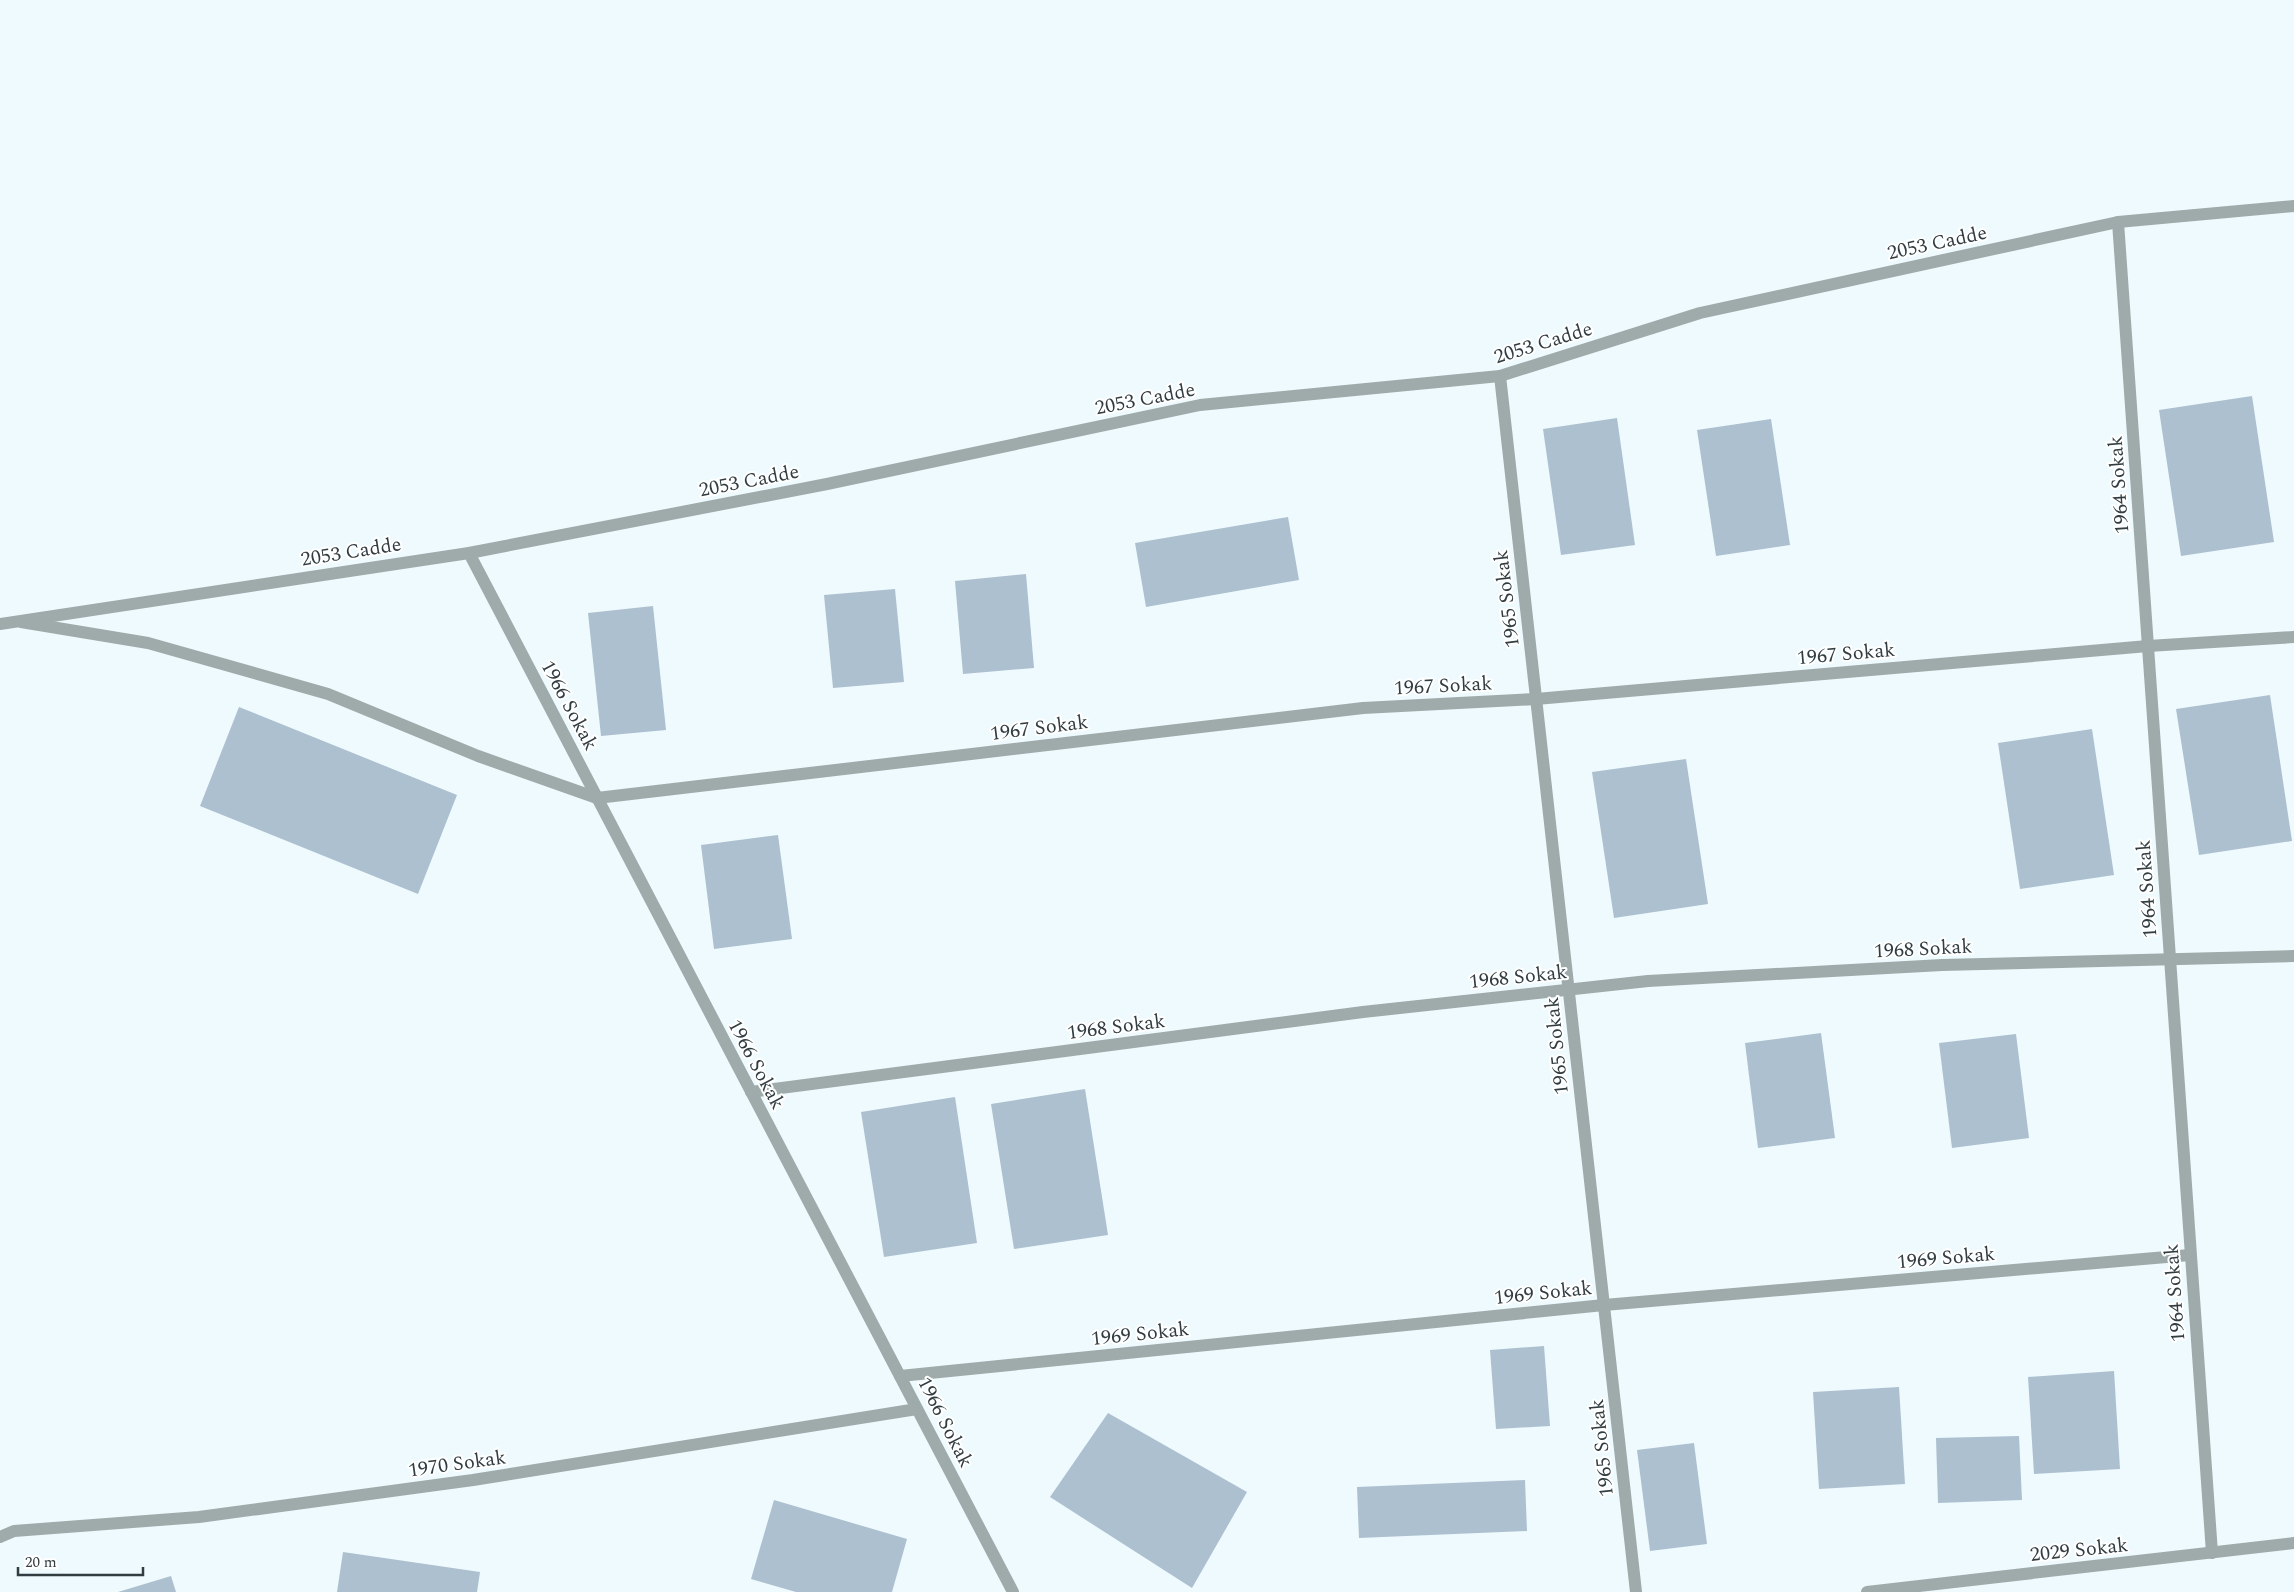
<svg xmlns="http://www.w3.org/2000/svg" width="2294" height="1592" font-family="Spectral,serif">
  <rect width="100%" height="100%" fill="#effafe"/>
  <g fill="#adc0d0">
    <path d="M2252 396 2274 542 2181 556 2159 410Z"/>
    <path d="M1617 418 1635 545 1561 555 1543 429Z"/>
    <path d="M1771 419 1790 545 1716 556 1697 430Z"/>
    <path d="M1288 517 1299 580 1146 607 1135 543Z"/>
    <path d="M1026 574 1034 668 963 674 955 581Z"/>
    <path d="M895 589 904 682 833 688 824 595Z"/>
    <path d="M653 606 666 730 601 736 588 613Z"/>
    <path d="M2270 695 2292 841 2199 855 2176 709Z"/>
    <path d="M239 707 457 795 418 894 200 806Z"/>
    <path d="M2092 729 2114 875 2020 889 1998 743Z"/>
    <path d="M1686 759 1708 904 1614 918 1592 772Z"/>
    <path d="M778 835 792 939 714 949 701 845Z"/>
    <path d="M1821 1033 1835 1138 1758 1148 1745 1043Z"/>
    <path d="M2016 1034 2029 1138 1952 1148 1939 1043Z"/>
    <path d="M1085 1089 1108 1235 1014 1249 991 1104Z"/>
    <path d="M955 1097 977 1243 884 1257 861 1112Z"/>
    <path d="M1544 1346 1550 1426 1496 1429 1490 1350Z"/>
    <path d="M2114 1371 2120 1469 2034 1474 2028 1377Z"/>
    <path d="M1899 1387 1905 1484 1819 1489 1813 1392Z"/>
    <path d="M1108 1413 1247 1492 1192 1588 1050 1497Z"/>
    <path d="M2019 1436 2022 1500 1938 1503 1936 1438Z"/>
    <path d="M1694 1443 1707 1544 1650 1551 1637 1450Z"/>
    <path d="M1525 1480 1527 1531 1359 1538 1357 1487Z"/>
    <path d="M774 1500 907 1539 892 1592H796L751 1579Z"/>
    <path d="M343 1552 480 1572 477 1592H337Z"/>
    <path d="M171 1576 176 1592H118Z"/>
  </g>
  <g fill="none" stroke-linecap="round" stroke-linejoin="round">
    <g stroke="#9fabab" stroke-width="12">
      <path d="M2118 222 2212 1553"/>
      <path d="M1500 376 1636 1592"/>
      <path d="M469 553 1013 1592"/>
      <path d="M21 622 148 643 328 694 478 756 597 798 1363 708 1536 699 2148 646 2294 637"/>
      <path d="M751 1092 1363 1012 1648 981 1942 965 2294 956"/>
      <path d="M900 1376 1604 1305 2190 1255"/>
      <path d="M0 1537 14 1531 199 1517 473 1480 917 1409"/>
    </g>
    <g stroke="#9fabab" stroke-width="12">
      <path d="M0 624 469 553 827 484 1200 405 1500 376 1700 313 2118 222 2294 206"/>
      <path d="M1867 1592 2294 1543"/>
    </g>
  </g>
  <g text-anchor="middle" stroke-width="4" stroke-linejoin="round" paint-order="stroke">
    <g font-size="20" fill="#323d41" stroke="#fff">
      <text transform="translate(1937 242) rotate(-12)" y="7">2053 Cadde</text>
      <text transform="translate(1543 342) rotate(-17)" y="7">2053 Cadde</text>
      <text transform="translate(1145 398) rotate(-11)" y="7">2053 Cadde</text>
      <text transform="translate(749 480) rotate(-11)" y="7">2053 Cadde</text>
      <text transform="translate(2118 485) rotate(-94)" y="7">1964 Sokak</text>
      <text transform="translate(351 551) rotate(-9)" y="7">2053 Cadde</text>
      <text transform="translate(1506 599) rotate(-97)" y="7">1965 Sokak</text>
      <text transform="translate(1846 653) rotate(-5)" y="7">1967 Sokak</text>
      <text transform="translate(1443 685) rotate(-3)" y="7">1967 Sokak</text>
      <text transform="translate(570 705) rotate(62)" y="7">1966 Sokak</text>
      <text transform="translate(1039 727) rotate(-7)" y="7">1967 Sokak</text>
      <text transform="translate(2146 889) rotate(-94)" y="7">1964 Sokak</text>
      <text transform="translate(1923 948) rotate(-3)" y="7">1968 Sokak</text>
      <text transform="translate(1518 976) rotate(-6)" y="7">1968 Sokak</text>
      <text transform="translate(1116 1026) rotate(-7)" y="7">1968 Sokak</text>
      <text transform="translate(1556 1046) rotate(-96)" y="7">1965 Sokak</text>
      <text transform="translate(757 1064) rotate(62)" y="7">1966 Sokak</text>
      <text transform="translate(1946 1257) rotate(-5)" y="7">1969 Sokak</text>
      <text transform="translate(1543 1292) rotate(-6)" y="7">1969 Sokak</text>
      <text transform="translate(2174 1293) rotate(-94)" y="7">1964 Sokak</text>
      <text transform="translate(1140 1333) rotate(-6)" y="7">1969 Sokak</text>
      <text transform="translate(946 1422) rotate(63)" y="7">1966 Sokak</text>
      <text transform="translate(1601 1448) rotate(-96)" y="7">1965 Sokak</text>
      <text transform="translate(457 1463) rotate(-8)" y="7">1970 Sokak</text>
      <text transform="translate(2079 1549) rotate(-6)" y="7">2029 Sokak</text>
    </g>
  </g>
  <path d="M18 1567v8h125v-8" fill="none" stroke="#323d41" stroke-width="2.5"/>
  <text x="25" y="1567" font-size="15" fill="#323d41" stroke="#ffffff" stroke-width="4" paint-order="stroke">20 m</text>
</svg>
